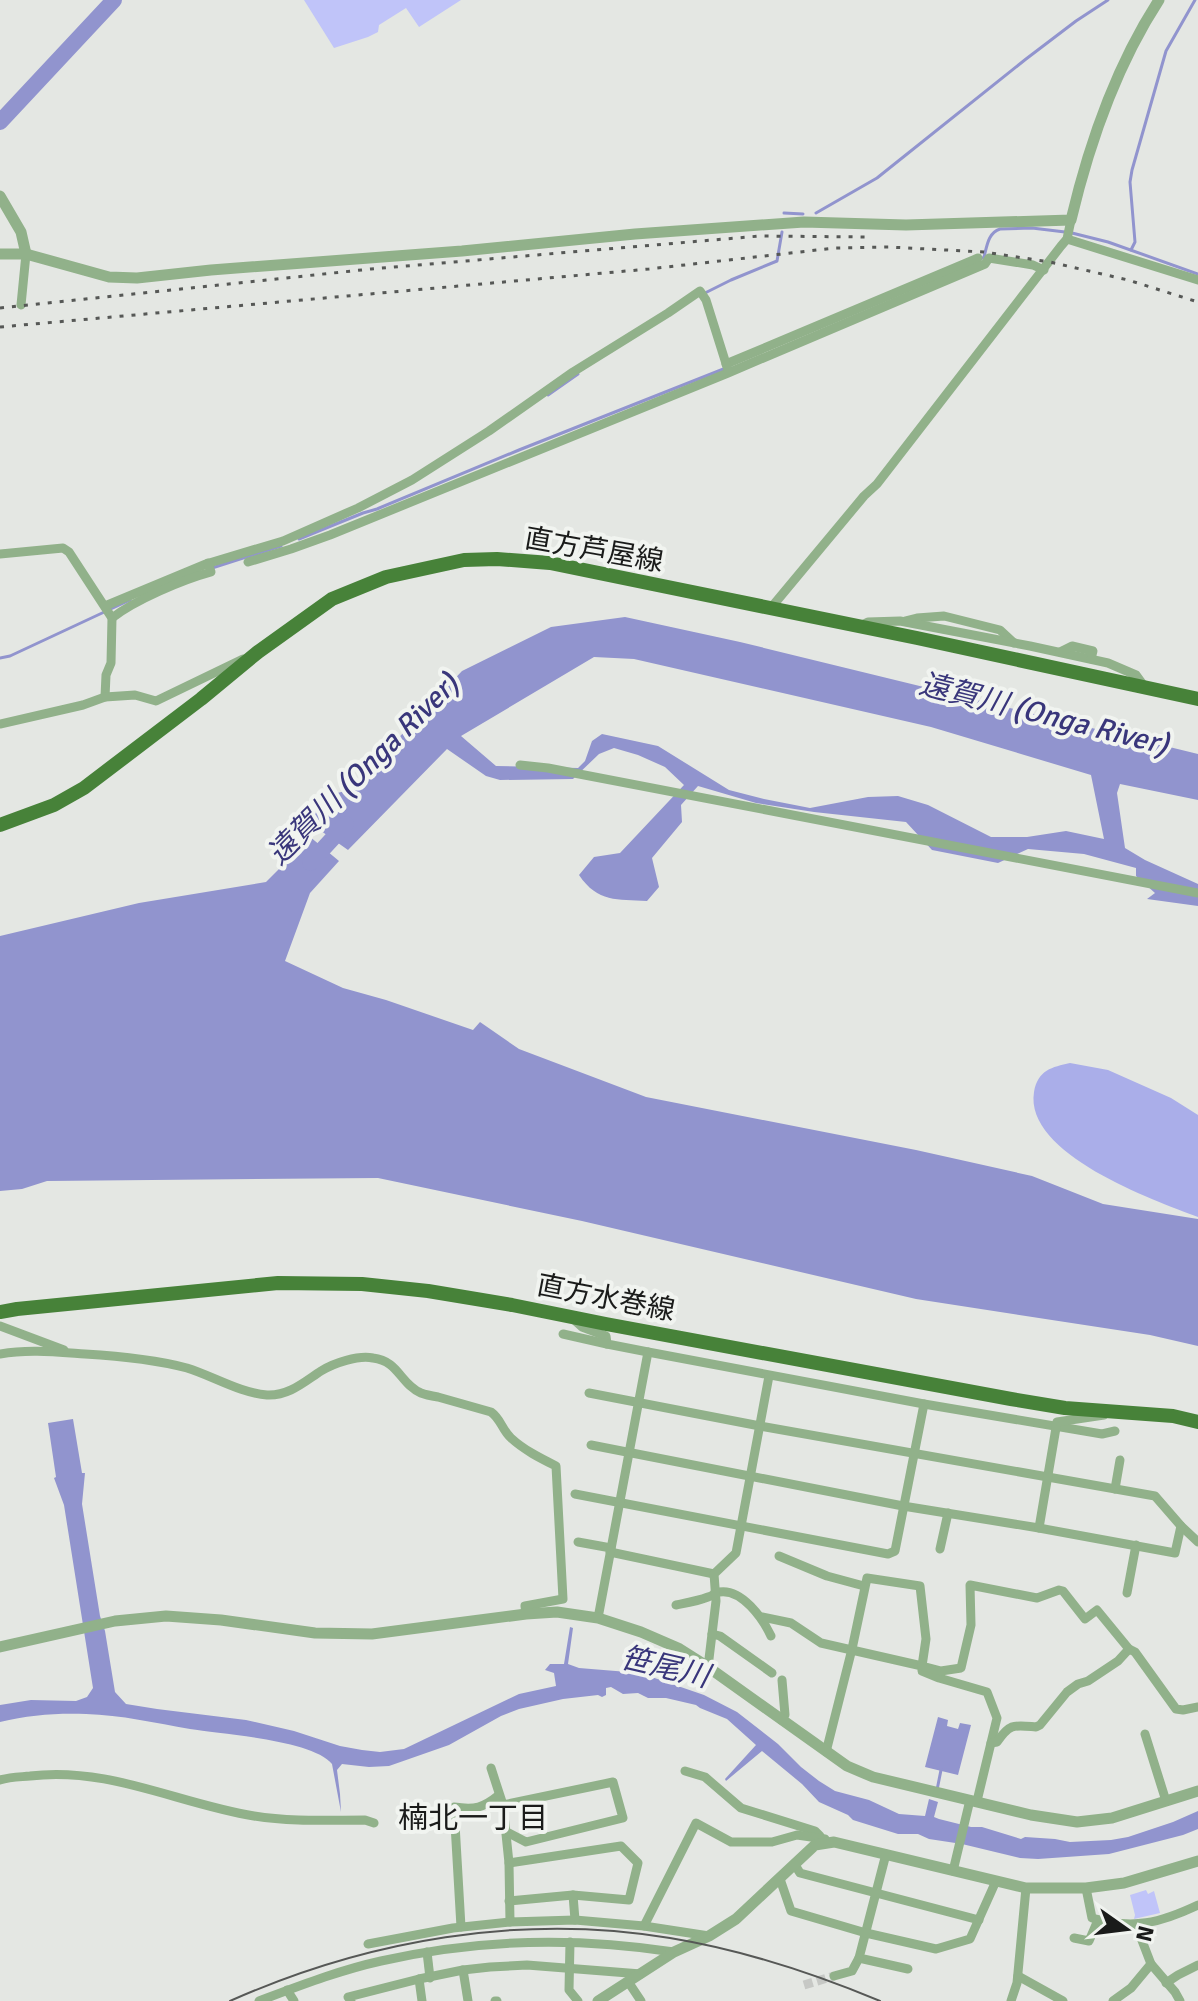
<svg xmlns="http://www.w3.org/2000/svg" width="1198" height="2001" font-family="Signika,'Noto Sans JP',sans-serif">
  <rect width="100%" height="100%" fill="#e4e7e3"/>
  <g fill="#c0c4f9">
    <path d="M304 0H461L419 27 406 8 379 25 378 32 368 37 334 48Z"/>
    <path d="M1146 1890 1148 1894 1154 1891 1160 1913 1134 1919 1135 1915 1130 1895Z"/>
  </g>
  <path fill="#aaaee9" d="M1070 1063 1108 1070 1171 1098 1198 1115V1217C1153 1200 1024 1154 1034 1092 1038 1070 1052 1067 1070 1063Z"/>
  <g fill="#9194ce" fill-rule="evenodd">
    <path d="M625 617 740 642 1198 754V800L1120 784 1117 793 1125 848 1145 860 1198 884V906L1147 899 1155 893 1136 876V868L1084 854 1028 849 998 863 932 850 906 822 814 812 756 803 698 786 681 805 682 822 652 858 659 887 647 901C617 899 598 903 579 875L594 857 620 853 684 785 665 767 638 755 614 748 599 754 573 779 500 780 486 776 447 749 348 850 307 821 322 797 349 790 462 671 551 627ZM594 657 634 659 931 727 1091 775 1104 839 1066 831 1027 837H991L928 805 898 796 868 797 810 808 764 799 729 790 658 746 602 734 592 741 585 761 578 768 496 766 461 736Z"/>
    <path d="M303 831 339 861 310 893 285 961 343 988 386 1000 473 1030 480 1022 519 1049 646 1097 916 1150 1032 1176 1103 1204 1198 1219V1346L1150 1335 916 1299 582 1221 378 1178 47 1181 22 1189 0 1191V936L139 903 266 882 287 861Z"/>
    <path d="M73 1419 82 1473H85L82 1504 100 1616 105 1631 115 1692 126 1704 157 1709 246 1720 294 1731 340 1746 362 1750 380 1752 404 1749 519 1694 556 1686 554 1673 545 1670 550 1664H564L570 1627 573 1628 568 1664 579 1668 640 1673 704 1695 737 1712 778 1744 801 1767 819 1781 835 1791 869 1800 899 1814 925 1816 929 1799 938 1802 934 1817 939 1819 971 1827H982L1021 1839 1025 1837 1055 1839 1070 1842 1111 1840 1128 1837 1173 1822 1198 1811V1829L1183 1835 1109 1854 1038 1859 1020 1858 962 1844 929 1839 918 1834H898L853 1820 848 1815 819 1802 802 1784 762 1751 726 1781 725 1779 756 1745 727 1719 700 1708 696 1705 666 1698H648L638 1693 623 1694 611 1687 606 1688V1695L602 1697 598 1695 563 1699 519 1709 501 1716 449 1745 389 1766 369 1767 342 1764 337 1770 340 1794 341 1812 332 1764C313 1740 221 1734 190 1729 156 1723 121 1715 86 1714 56 1713 29 1715 0 1722V1705L31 1700 76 1701 87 1697 93 1688 64 1505 54 1478 56 1477 48 1423Z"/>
    <path d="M938 1717 948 1720 947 1726 958 1729 960 1723 971 1725 958 1775 925 1767Z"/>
  </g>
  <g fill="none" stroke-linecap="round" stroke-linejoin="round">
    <g stroke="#9194ce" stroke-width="3">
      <path d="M784 213 803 214"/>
      <path d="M816 213 877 178 1026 59 1076 21 1108 0"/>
      <path d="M1072 233 1108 242 1198 274"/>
      <path d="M1131 250 1135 242 1130 182 1132 170 1166 51 1195 0"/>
      <path d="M979 260 984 257C987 246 988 233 1000 229L1032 228 1065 232"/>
      <path d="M705 293 731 280 777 261 782 232"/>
      <path d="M548 395 578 374"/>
      <path d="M299 539 363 513 377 509 519 450 726 368"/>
      <path d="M212 568 281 546"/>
      <path d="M0 658 10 656 130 600"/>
      <path d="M937 1790 941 1770"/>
    </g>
    <g stroke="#9194ce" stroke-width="16">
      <path d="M0 122 114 0"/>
      <path d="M310 863 346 824"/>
    </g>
    <path stroke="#c6c8c5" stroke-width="9" stroke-dasharray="9 4.5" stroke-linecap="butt" d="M804 1985 834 1976"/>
    <g stroke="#91b18a" stroke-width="9">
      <path d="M1067 239 1198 280"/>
      <path d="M21 305 26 254"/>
      <path d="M726 364 978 258"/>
      <path d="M0 554 63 548 69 552 112 618 111 663 106 675 105 697"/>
      <path d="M248 562 291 549 330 535 728 373 985 264 989 258 1033 265 1044 270"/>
      <path d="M105 606 206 564 283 541 358 508 412 480 489 431 573 372 668 313 700 291 706 300 728 370"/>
      <path d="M770 609 864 496 877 484 1061 246 1067 239 1071 220"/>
      <path d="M112 618C135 600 182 580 211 572L208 563"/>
      <path d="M905 621 917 618 944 616 1000 630 1014 643"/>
      <path d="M862 625 868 622 900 621 1030 646 1108 663 1136 675 1144 686"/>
      <path d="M1060 652 1072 646 1093 651 1091 659"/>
      <path d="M0 724 83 705 105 697 135 695 156 701 243 659"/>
      <path d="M520 765 548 768 1198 893"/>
      <path d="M572 1318 582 1327 606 1336 607 1344 648 1352 924 1404 1102 1434 1115 1431"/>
      <path d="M0 1326 64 1350"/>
      <path d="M563 1334 607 1344"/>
      <path d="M0 1354C28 1349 56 1352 85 1354 119 1356 153 1359 187 1368 213 1376 240 1393 267 1395 289 1396 304 1382 321 1371 334 1363 358 1355 373 1358 399 1361 400 1384 421 1393 426 1395 432 1396 438 1397 456 1402 473 1407 491 1412 501 1419 502 1430 511 1438 524 1450 540 1458 556 1466L563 1599 525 1606 526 1614"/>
      <path d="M589 1393 760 1426 1155 1496 1181 1526 1198 1542"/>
      <path d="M591 1445 903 1506 1039 1528 1175 1553 1181 1526"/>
      <path d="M1115 1489 1120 1460"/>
      <path d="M575 1494 888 1554 895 1551 924 1404"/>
      <path d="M1039 1528 1057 1422 1104 1415"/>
      <path d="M578 1542 611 1548"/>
      <path d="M940 1549 948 1513"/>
      <path d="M610 1552 714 1574"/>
      <path d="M779 1556 827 1576 864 1586"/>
      <path d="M1127 1593 1136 1545"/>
      <path d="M676 1605C686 1603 698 1601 708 1597 717 1594 710 1594 719 1592 742 1588 763 1619 771 1636"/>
      <path d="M762 1617 791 1623 821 1643 922 1666V1671L939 1678 987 1692 997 1718 977 1801"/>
      <path d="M598 1618 648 1352"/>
      <path d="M712 1634 720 1636 772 1673"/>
      <path d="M708 1667 716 1601 714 1574 736 1553 769 1376"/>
      <path d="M781 1720 785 1715 782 1680"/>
      <path d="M1145 1734 1166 1801"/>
      <path d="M991 1743 997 1742C1010 1723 1014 1725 1036 1727L1040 1725 1067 1692 1078 1684 1088 1681 1118 1661 1129 1649"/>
      <path d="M826 1752 852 1649 867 1578 920 1586 926 1639 922 1666 941 1671 961 1668 971 1625 970 1585 1037 1598 1059 1590 1063 1591 1085 1619 1097 1610 1129 1649 1135 1652 1176 1709 1183 1710 1198 1707"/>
      <path d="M491 1768 503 1805 509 1863 510 1922 575 1920 644 1926 709 1936"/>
      <path d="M685 1771 705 1777 741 1808 815 1831 820 1836"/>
      <path d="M0 1780C10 1777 20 1777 30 1776 108 1766 179 1804 254 1816 291 1822 328 1820 365 1820L374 1823"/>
      <path d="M503 1805 613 1782 623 1818 526 1842 505 1831"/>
      <path d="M886 1854 859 1958 908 1969"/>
      <path d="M509 1863 621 1846 638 1863 629 1900 573 1895 509 1901"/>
      <path d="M795 1865 800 1873 979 1920"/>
      <path d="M953 1871 970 1800"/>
      <path d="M780 1879 791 1911 866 1933 936 1949 970 1939 996 1881"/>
      <path d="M1086 1888 1092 1918C1133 1930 1160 1923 1198 1905"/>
      <path d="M573 1895 575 1920"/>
      <path d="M1136 1925 1151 1964 1175 1992 1180 2001"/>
      <path d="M644 1926 696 1823 731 1842H772L797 1835 825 1839"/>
      <path d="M461 1927 454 1807C475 1810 483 1808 499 1795"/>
      <path d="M1074 1938 1089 1941 1098 1920"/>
      <path d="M570 1942 569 1990 578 2001"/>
      <path d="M368 1944 453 1928 510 1922"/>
      <path d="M427 1952 430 1978"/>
      <path d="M463 1970 468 2001"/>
      <path d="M834 1976 852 1971 859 1958"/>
      <path d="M1018 1976 1063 2001"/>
      <path d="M419 1979 422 2001"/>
      <path d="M629 1983 641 2001"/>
      <path d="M1166 1983 1178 1975 1198 1965"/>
      <path d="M287 1990 294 2001"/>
      <path d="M259 2001C299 1986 340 1970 381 1961 477 1939 577 1937 674 1952"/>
      <path d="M351 2001 348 1997 419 1979 463 1970 490 1967 527 1965 641 1974"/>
      <path d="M495 2001H497"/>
      <path d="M1011 2001 1017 1983 1026 1888"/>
      <path d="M1113 2001 1131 1988 1151 1964"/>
    </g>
    <g stroke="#91b18a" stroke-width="11">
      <path d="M0 196 21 232 26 254"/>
      <path d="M0 254H26L109 277 137 278 211 270 462 251 635 234 804 222 906 225 1071 220C1089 144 1116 66 1159 0"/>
      <path d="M0 1647 115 1621 166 1616 221 1620 315 1633 372 1634 526 1614 557 1612 598 1618 641 1632 678 1648 708 1667 847 1766 873 1777 1031 1815 1077 1822 1112 1818 1198 1791"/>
      <path d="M598 2001 674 1952 709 1936 736 1919 815 1845 834 1842 1026 1888H1086L1124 1883 1198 1861"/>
    </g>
    <g stroke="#478239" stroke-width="14">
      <path d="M0 825 54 805 84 788 201 699 258 652 332 599 386 577 464 560 497 559 550 563 917 638 1198 699"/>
      <path d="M0 1312 17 1309 278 1283 362 1284 428 1291 512 1305 606 1324 1011 1399 1065 1408 1173 1416 1198 1422"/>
    </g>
    <path stroke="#565856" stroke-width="2" d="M230 2001C367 1940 521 1913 670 1938 743 1950 813 1973 880 2001"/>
    <g stroke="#565856" stroke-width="3" stroke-dasharray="4 8" stroke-linecap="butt">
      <path d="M0 308 371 269 760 236 869 237"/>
      <path d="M0 327 649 269 835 248 889 247 984 252 1050 262 1128 280 1198 302"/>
    </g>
  </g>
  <g text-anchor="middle" stroke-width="8" stroke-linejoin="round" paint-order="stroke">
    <g font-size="28" fill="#1a1b1a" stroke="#f1f4f0">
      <text transform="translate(594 549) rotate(10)" y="10">直方芦屋線</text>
      <text transform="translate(606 1297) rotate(11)" y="10">直方水巻線</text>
    </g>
    <g font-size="30" font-style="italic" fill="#39367b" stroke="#f1f4f0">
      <text transform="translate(1044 714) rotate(14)" y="10">遠賀川 (Onga River)</text>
      <text transform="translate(363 769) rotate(-45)" y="10">遠賀川 (Onga River)</text>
      <text transform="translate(665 1667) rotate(13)" y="10">笹尾川</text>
    </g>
    <g font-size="30" fill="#1a1b1a" stroke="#f1f4f0">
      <text x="473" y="1828">楠北一丁目</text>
    </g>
  </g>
  <g transform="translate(1126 1929) rotate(104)" stroke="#f1f4f0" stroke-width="6" paint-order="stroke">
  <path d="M0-6L14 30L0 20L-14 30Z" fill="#1a1b1a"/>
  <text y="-12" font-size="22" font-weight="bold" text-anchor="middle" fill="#1a1b1a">N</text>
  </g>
</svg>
